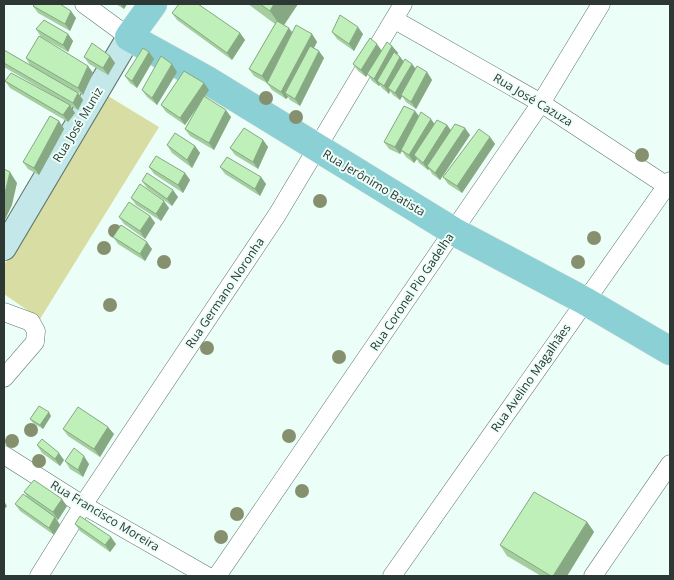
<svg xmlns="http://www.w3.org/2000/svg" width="674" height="580" font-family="'Open Sans',sans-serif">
  <rect width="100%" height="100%" fill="#ebfef7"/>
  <path fill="#d8dea3" d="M108 96 159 127 40 319 4 294V265Z"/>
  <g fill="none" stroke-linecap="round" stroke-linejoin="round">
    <g stroke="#627770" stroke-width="19">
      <g id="street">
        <path d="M84 4 129 37"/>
        <path d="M395 20 541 103 667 186"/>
        <path d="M4 312 31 322 36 331 35 342 4 378"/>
        <path d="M4 455 83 505 207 576"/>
        <path d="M39 576 83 505 277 215 403 4"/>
        <path d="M217 576 541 103 601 4"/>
        <path d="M392 576 670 181"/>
        <path d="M593 576 670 464"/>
      </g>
    </g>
    <g stroke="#627770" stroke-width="26">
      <path id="secondary" d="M4 248 129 37"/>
    </g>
    <g stroke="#d9dbda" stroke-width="29">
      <path id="primary" d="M153 4 129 37 207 80 453 231 585 301 670 351"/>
    </g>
    <use href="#street" stroke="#fff" stroke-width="18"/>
    <use href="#secondary" stroke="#c4e8ea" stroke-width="24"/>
    <use href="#primary" stroke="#8ad0d5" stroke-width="28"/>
  </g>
  <g fill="#86906f">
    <circle cx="266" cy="98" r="7"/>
    <circle cx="296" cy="117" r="7"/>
    <circle cx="642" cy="155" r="7"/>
    <circle cx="320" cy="201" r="7"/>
    <circle cx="115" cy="231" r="7"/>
    <circle cx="594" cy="238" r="7"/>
    <circle cx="104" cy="248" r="7"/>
    <circle cx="164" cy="262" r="7"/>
    <circle cx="578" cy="262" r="7"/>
    <circle cx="110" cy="305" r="7"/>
    <circle cx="207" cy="348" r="7"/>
    <circle cx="339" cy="357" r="7"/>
    <circle cx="31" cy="430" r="7"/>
    <circle cx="289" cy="436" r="7"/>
    <circle cx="12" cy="441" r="7"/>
    <circle cx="39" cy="461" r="7"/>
    <circle cx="302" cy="491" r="7"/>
    <circle cx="237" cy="514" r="7"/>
    <circle cx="221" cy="537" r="7"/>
  </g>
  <g fill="#a5cea0">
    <path d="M116 4H127L124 9Z"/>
    <path d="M248 4H298L284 25 292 32 312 34 317 42 314 48 324 58 300 106 290 100 288 97 286 99 272 90 267 83 268 81 267 83 254 76 249 69 275 24Z"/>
    <path d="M33 6 76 18 70 31 38 13Z"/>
    <path d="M172 13 240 33 245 40 232 60 177 20Z"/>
    <path d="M36 29 68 34 73 41 68 52 41 37Z"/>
    <path d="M332 32 363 34 354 51 337 39Z"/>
    <path d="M392 46 398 53 397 54 400 57 403 61 412 64 416 69 427 72 432 80 416 109 406 102 402 96 400 100 393 95 390 91 389 94 382 88 380 85 379 86 372 81 368 74 366 77 358 71 353 64Z"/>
    <path d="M4 50 30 65 26 58 88 66 93 73 83 95 75 91 78 93 83 100 78 110 70 106 75 113 68 122 10 88 5 81 62 101 4 67Z"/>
    <path d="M149 52 154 59 137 88 130 83 125 76Z"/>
    <path d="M110 56 115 63 108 75 89 64 84 57Z"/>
    <path d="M177 72 157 105 147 97 142 90Z"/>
    <path d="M204 83 209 90 205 96 231 117 214 150 190 136 185 129 199 104 185 125 166 112 161 105Z"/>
    <path d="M415 111 419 116 434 124 447 125 451 130 470 135 440 180 432 174 429 169 428 170 419 163 417 159 414 163 406 157 402 151 400 154 389 149 384 142Z"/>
    <path d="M59 121 64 129 39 175 28 169 23 162Z"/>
    <path d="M490 137 495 144 462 193 448 184 443 177Z"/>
    <path d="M263 140 268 147 258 169 235 155 230 148Z"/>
    <path d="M167 145 195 146 200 153 192 168 172 153Z"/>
    <path d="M149 167 185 173 190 180 183 193 154 174Z"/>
    <path d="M220 167 261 177 266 184 260 196 225 174Z"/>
    <path d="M142 181 178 197 172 206 147 188Z"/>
    <path d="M131 198 169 208 161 221 136 205Z"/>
    <path d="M150 216 155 223 145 239 124 224 119 217Z"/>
    <path d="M113 237 152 249 145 261 118 244Z"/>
    <path d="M51 416 43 429 33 423 30 419Z"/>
    <path d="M63 429 114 434 100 457 68 436Z"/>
    <path d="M37 445 64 460 60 466 42 453Z"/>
    <path d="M65 461 89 464 83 477 70 469Z"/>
    <path d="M24 492 67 506 58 520 56 518 60 525 54 535 20 511 15 504 28 498Z"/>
    <path d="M587 522 594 532 567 576H541L507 556 500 545Z"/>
    <path d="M75 524 116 544 110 552 80 531Z"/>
  </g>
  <g fill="#86a882">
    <path d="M120 4H127L124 9Z"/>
    <path d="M274 4H298L282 28 270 11Z"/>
    <path d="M71 11 76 18 70 31 65 24Z"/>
    <path d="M358 27 363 34 354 51 349 44Z"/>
    <path d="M289 28 294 35 267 83 262 76Z"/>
    <path d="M240 33 245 40 232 60 227 53Z"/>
    <path d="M68 34 73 41 68 52 63 45Z"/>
    <path d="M312 34 317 42 288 95 285 93 288 97 286 99 281 92Z"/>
    <path d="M377 44 382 51 366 77 361 70Z"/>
    <path d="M392 46 398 53 380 83 377 81 380 85 379 86 374 79Z"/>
    <path d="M319 51 324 58 300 106 295 99Z"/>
    <path d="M149 52 154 59 137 88 132 81Z"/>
    <path d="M110 56 115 63 108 75 103 68Z"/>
    <path d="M400 57 406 64 388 88 390 91 389 94 384 86Z"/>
    <path d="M172 64 177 72 157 105 152 98Z"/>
    <path d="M412 64 417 71 400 100 395 93Z"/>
    <path d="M88 66 93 73 83 95 78 88Z"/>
    <path d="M427 72 432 80 416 109 411 102Z"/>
    <path d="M204 83 209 90 185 125 180 118Z"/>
    <path d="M78 93 83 100 78 110 73 103Z"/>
    <path d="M70 105 75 113 68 122 63 115Z"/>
    <path d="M226 110 231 117 214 150 209 143Z"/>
    <path d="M415 111 420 118 400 154 395 147Z"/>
    <path d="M431 119 436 126 414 155 417 159 414 163 409 155Z"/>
    <path d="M59 121 64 129 39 175 34 168Z"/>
    <path d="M447 125 452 132 427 166 429 169 428 170 423 163Z"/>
    <path d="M465 128 470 135 440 180 435 173Z"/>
    <path d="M490 137 495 144 462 193 457 186Z"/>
    <path d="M263 140 268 147 258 169 253 162Z"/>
    <path d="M195 146 200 153 192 168 187 160Z"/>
    <path d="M10 172 17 183 12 205 4 222V197Z"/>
    <path d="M185 173 190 180 183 193 178 185Z"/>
    <path d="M261 177 266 184 260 196 255 189Z"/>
    <path d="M173 190 178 197 172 206 167 199Z"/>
    <path d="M164 201 169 208 161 221 156 214Z"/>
    <path d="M150 216 155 223 145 239 140 231Z"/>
    <path d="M147 242 152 249 145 261 140 254Z"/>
    <path d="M49 412 51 416 43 429 40 425Z"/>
    <path d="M108 427 114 434 100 457 94 449Z"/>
    <path d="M59 453 64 460 60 466 55 459Z"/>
    <path d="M84 456 89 464 83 477 78 470Z"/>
    <path d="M62 499 67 506 58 520 53 512Z"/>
    <path d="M4 501 7 506 4 510Z"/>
    <path d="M55 517 60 525 54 535 49 528Z"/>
    <path d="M587 522 594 532 567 576H553Z"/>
    <path d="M111 537 116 544 110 552 105 545Z"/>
  </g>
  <g fill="#c0f0ba" stroke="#86a882">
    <path d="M35 4H60L71 11 65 24 33 6Z"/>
    <path d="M179 4H198L240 33 227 53 172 13Z"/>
    <path d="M260 4H274L270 11Z"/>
    <path d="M340 15 358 27 349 44 332 32Z"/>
    <path d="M44 20 68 34 63 45 36 29Z"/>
    <path d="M277 21 289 28 262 76 249 69Z"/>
    <path d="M296 25 312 34 281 92 267 83Z"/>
    <path d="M39 36 88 66 78 88 26 58Z"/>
    <path d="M370 38 377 44 361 70 353 64Z"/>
    <path d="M387 42 392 46 374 79 367 74Z"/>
    <path d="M92 43 110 56 103 68 84 57Z"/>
    <path d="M310 46 319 51 295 99 285 93Z"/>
    <path d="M143 48 149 52 132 81 125 76Z"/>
    <path d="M4 50 78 93 73 103 4 63Z"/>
    <path d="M394 52 400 57 384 86 377 81Z"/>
    <path d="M161 56 172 64 152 98 142 90Z"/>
    <path d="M405 59 412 64 395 93 388 88Z"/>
    <path d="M417 66 427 72 411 102 401 95Z"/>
    <path d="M184 71 204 83 180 118 161 105Z"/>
    <path d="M11 73 70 105 63 115 5 81Z"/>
    <path d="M204 96 226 110 209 143 185 129Z"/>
    <path d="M404 106 415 111 395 147 384 142Z"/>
    <path d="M421 112 431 119 409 155 401 150Z"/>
    <path d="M50 116 59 121 34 168 23 162Z"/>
    <path d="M437 120 447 125 423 163 414 155Z"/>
    <path d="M455 124 465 128 435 173 427 166Z"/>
    <path d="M244 128 263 140 253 162 230 148Z"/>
    <path d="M479 129 490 137 457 186 443 177Z"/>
    <path d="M175 133 195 146 187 160 167 145Z"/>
    <path d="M156 156 185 173 178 185 149 167Z"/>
    <path d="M227 157 261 177 255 189 220 167Z"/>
    <path d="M4 169 10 172 4 197Z"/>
    <path d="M147 173 173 190 167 199 142 181Z"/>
    <path d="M140 184 164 201 156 214 131 198Z"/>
    <path d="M129 202 150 216 140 231 119 217Z"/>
    <path d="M121 225 147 242 140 254 113 237Z"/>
    <path d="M39 406 49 412 40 425 30 419Z"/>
    <path d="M78 407 108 427 94 449 63 429Z"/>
    <path d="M42 439 59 453 55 459 37 445Z"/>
    <path d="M74 448 84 456 78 470 65 461Z"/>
    <path d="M34 480 62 499 53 512 24 492Z"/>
    <path d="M534 492 587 522 553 576H551L500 545Z"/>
    <path d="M23 494 55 517 49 528 15 504Z"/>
    <path d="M80 516 111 537 105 545 75 524Z"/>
  </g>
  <g text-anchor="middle" stroke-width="4" stroke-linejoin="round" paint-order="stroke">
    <g font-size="12" fill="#2d3733" stroke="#ebfef7">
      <text transform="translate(533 100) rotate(31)" y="4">Rua José Cazuza</text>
      <text transform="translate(78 125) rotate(-59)" y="4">Rua José Muniz</text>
      <text transform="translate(374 183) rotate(31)" y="4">Rua Jerônimo Batista</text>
      <text transform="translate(412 292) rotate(-56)" y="4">Rua Coronel Pio Gadelha</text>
      <text transform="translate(225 293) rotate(-56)" y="4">Rua Germano Noronha</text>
      <text transform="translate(531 378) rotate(-55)" y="4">Rua Avelino Magalhães</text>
      <text transform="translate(105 516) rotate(31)" y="4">Rua Francisco Moreira</text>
    </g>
  </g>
  <rect width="674" height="580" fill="none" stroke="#2d3733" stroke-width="10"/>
</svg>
